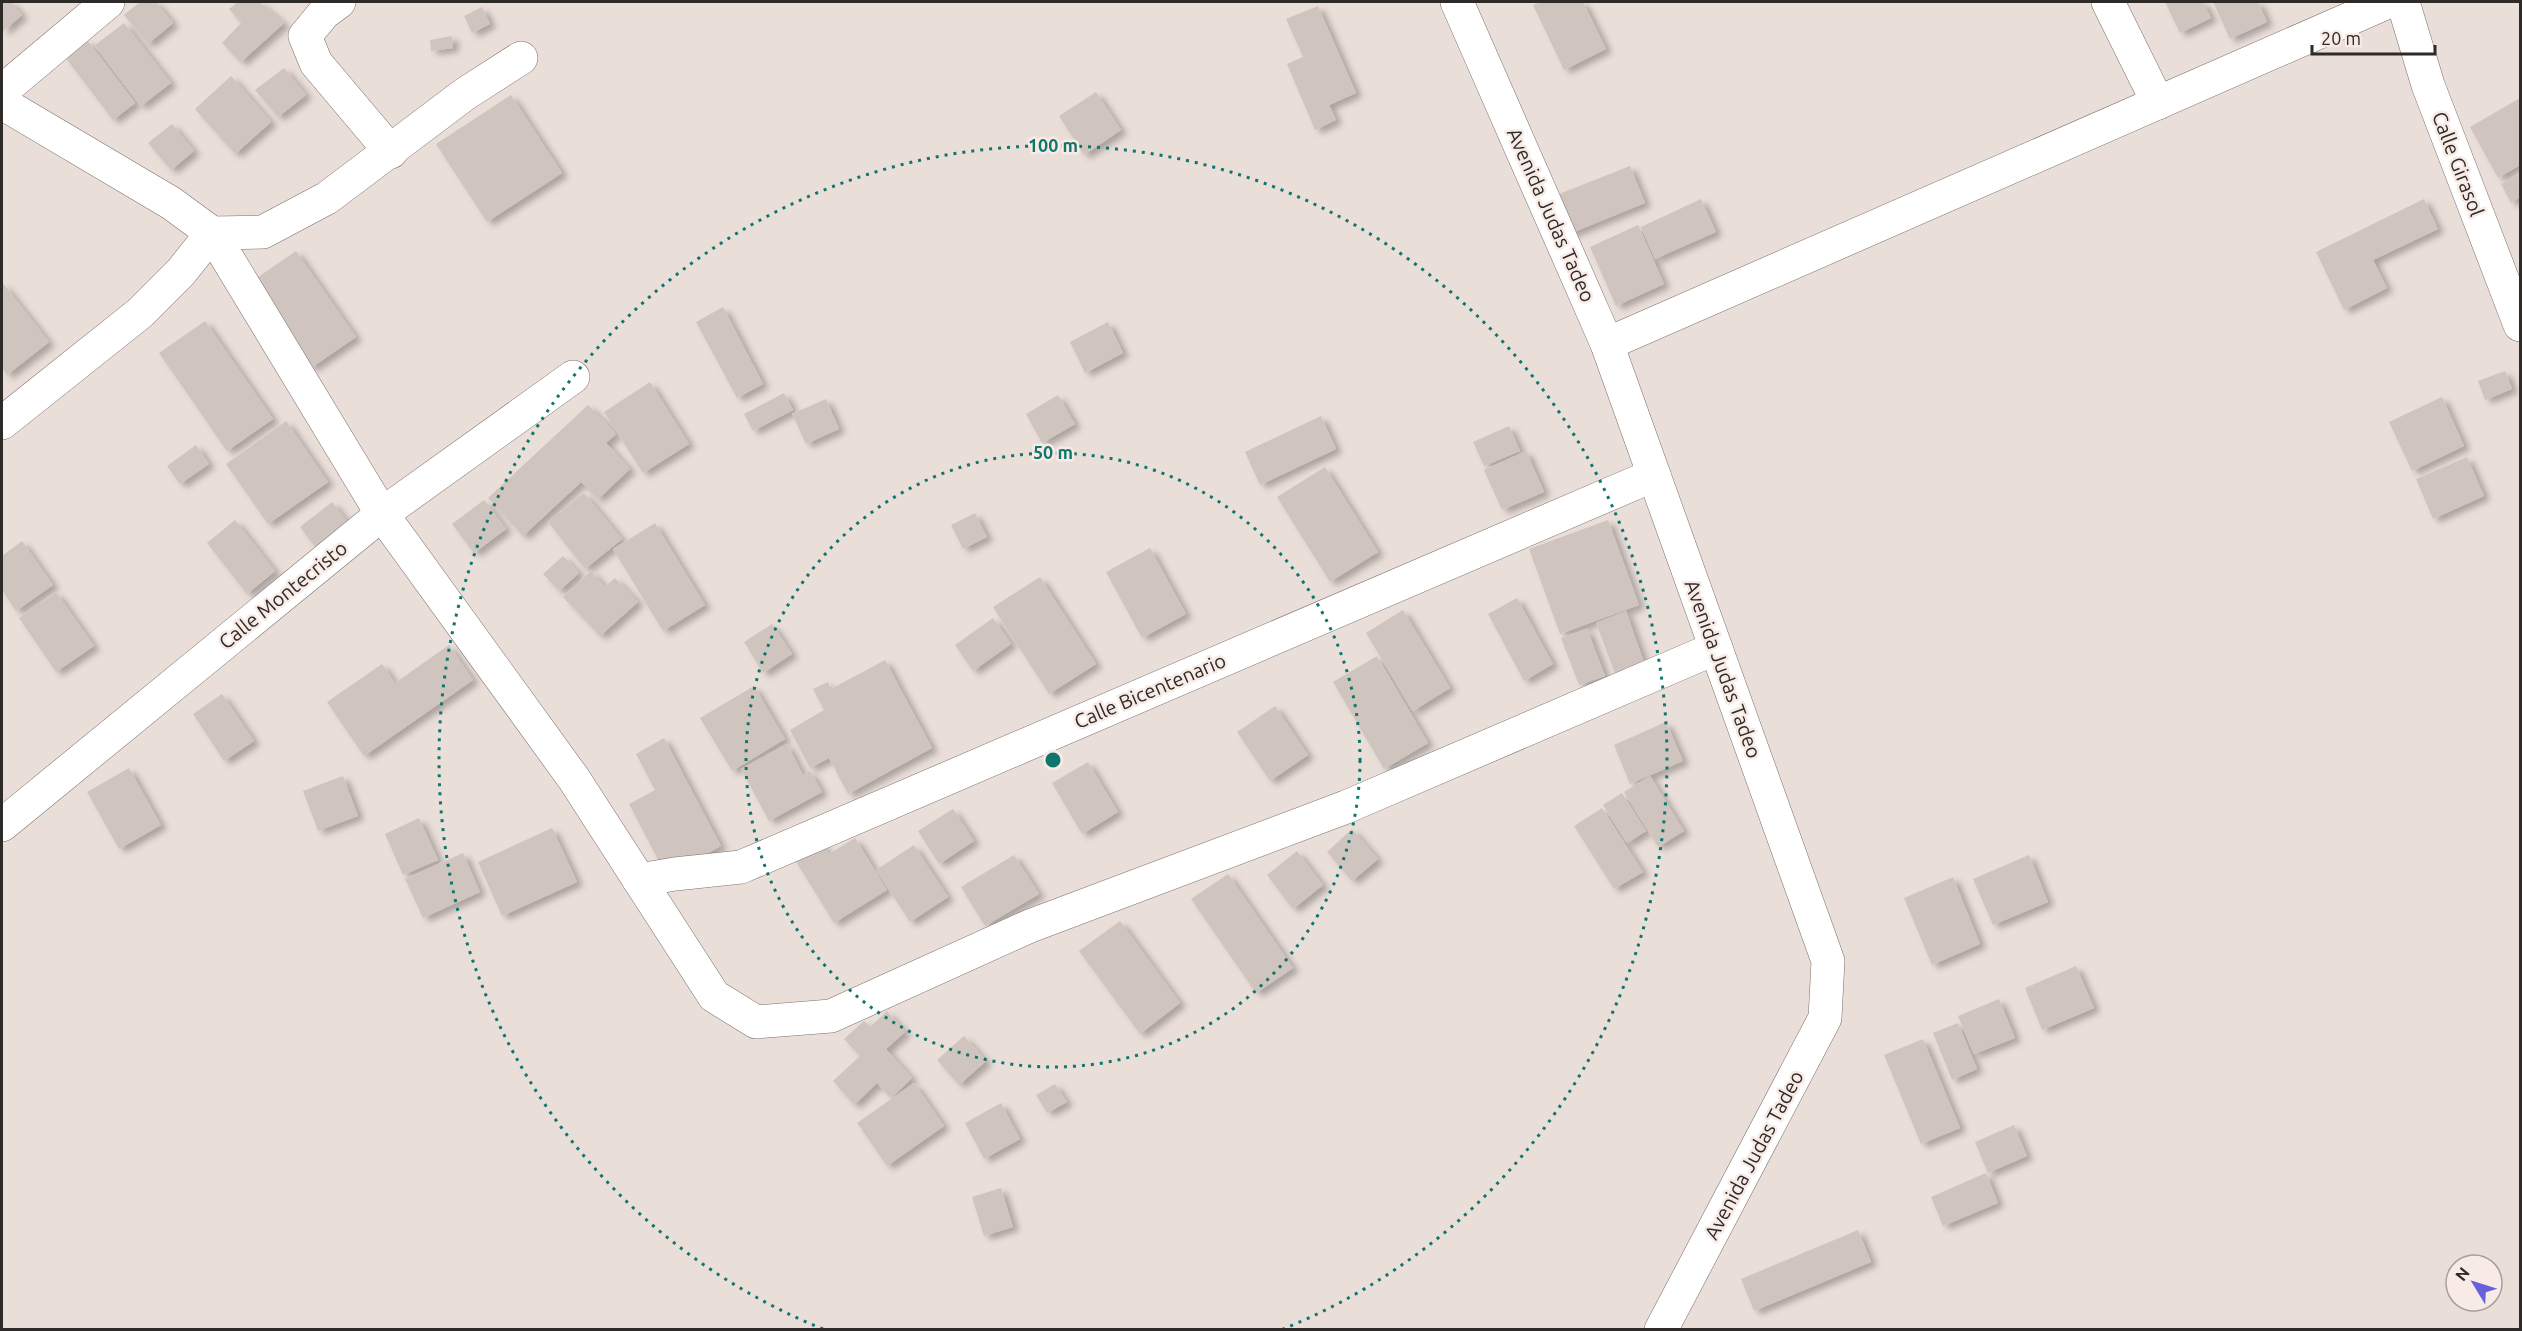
<svg xmlns="http://www.w3.org/2000/svg" width="2522" height="1331" font-family="Ubuntu,sans-serif">
  <defs>
    <filter id="shadow"><feDropShadow dx="6" dy="4" stdDeviation="3" flood-color="#0004"/></filter>
  </defs>
  <rect width="100%" height="100%" fill="#eaded9"/>
  <g fill="#d0c4be" filter="url(#shadow)">
    <path d="M2 2H11L22 15 2 32Z"/>
    <path d="M140 2H156L173 23 148 44 124 15Z"/>
    <path d="M238 2H259L284 23 241 62 222 43 241 23 229 9Z"/>
    <path d="M1541 2H1583L1606 49 1564 70 1533 5Z"/>
    <path d="M2165 2H2203L2211 18 2180 33Z"/>
    <path d="M2213 2H2258L2267 22 2230 39Z"/>
    <path d="M1318 6 1356 93 1329 105 1336 120 1315 130 1287 64 1303 57 1286 19Z"/>
    <path d="M482 7 490 24 472 33 464 16Z"/>
    <path d="M124 23 171 83 141 106 95 45Z"/>
    <path d="M452 36 453 48 431 51 430 40Z"/>
    <path d="M87 40 135 103 113 120 65 57Z"/>
    <path d="M284 68 306 95 278 117 255 90Z"/>
    <path d="M231 76 271 122 235 154 195 109Z"/>
    <path d="M1096 92 1121 130 1084 155 1059 116Z"/>
    <path d="M511 95 562 173 487 222 436 144Z"/>
    <path d="M2520 98V165L2498 178 2470 127Z"/>
    <path d="M172 124 194 151 171 170 148 143Z"/>
    <path d="M1630 166 1645 203 1569 234 1554 196Z"/>
    <path d="M2520 174V197L2511 203 2501 184Z"/>
    <path d="M1701 199 1716 232 1655 259 1641 227Z"/>
    <path d="M2424 199 2438 229 2373 260 2387 288 2344 310 2316 252Z"/>
    <path d="M1638 225 1664 284 1616 306 1590 247Z"/>
    <path d="M296 251 356 337 311 368 251 282Z"/>
    <path d="M2 282 49 342 7 375 2 368Z"/>
    <path d="M723 307 763 384 737 398 696 322Z"/>
    <path d="M205 321 273 419 227 451 159 353Z"/>
    <path d="M1108 322 1123 353 1085 373 1070 342Z"/>
    <path d="M2505 371 2512 389 2485 400 2478 381Z"/>
    <path d="M650 382 689 444 643 473 604 412Z"/>
    <path d="M784 393 793 410 753 431 744 414Z"/>
    <path d="M1058 395 1075 424 1042 443 1026 414Z"/>
    <path d="M2442 397 2464 446 2412 471 2389 422Z"/>
    <path d="M826 399 839 429 806 444 792 414Z"/>
    <path d="M588 405 616 434 606 443 630 469 598 499 581 482 523 536 488 498Z"/>
    <path d="M1321 416 1336 449 1260 485 1245 452Z"/>
    <path d="M286 421 328 482 268 524 226 464Z"/>
    <path d="M1509 426 1520 451 1484 466 1473 442Z"/>
    <path d="M196 445 209 464 180 484 167 466Z"/>
    <path d="M1526 451 1544 492 1502 510 1484 470Z"/>
    <path d="M2467 457 2484 496 2433 519 2416 479Z"/>
    <path d="M1325 467 1378 552 1330 582 1277 497Z"/>
    <path d="M584 493 622 539 585 569 548 522Z"/>
    <path d="M484 500 506 529 474 553 452 524Z"/>
    <path d="M332 502 351 527 319 552 300 527Z"/>
    <path d="M975 513 987 537 963 549 951 525Z"/>
    <path d="M235 520 275 571 247 594 207 543Z"/>
    <path d="M1608 520 1639 605 1560 634 1529 549Z"/>
    <path d="M655 523 705 605 663 631 613 549Z"/>
    <path d="M22 541 53 585 16 611 2 590V556Z"/>
    <path d="M1150 548 1186 614 1142 638 1106 572Z"/>
    <path d="M563 556 579 573 559 591 543 574Z"/>
    <path d="M591 571 605 587 615 578 638 602 600 636 563 597Z"/>
    <path d="M1040 577 1096 664 1049 694 993 607Z"/>
    <path d="M56 592 94 646 56 672 19 618Z"/>
    <path d="M1517 598 1553 664 1524 681 1488 614Z"/>
    <path d="M1403 610 1450 688 1413 711 1366 633Z"/>
    <path d="M1626 611 1646 668 1617 679 1596 623Z"/>
    <path d="M993 618 1011 644 973 671 955 645Z"/>
    <path d="M772 624 792 654 763 673 744 642Z"/>
    <path d="M1587 629 1605 676 1579 685 1561 638Z"/>
    <path d="M449 645 473 680 364 756 327 702 382 664 395 683Z"/>
    <path d="M1377 656 1428 743 1384 769 1333 682Z"/>
    <path d="M885 660 932 748 848 794 829 758 810 768 790 730 824 710 813 689 828 682 831 689Z"/>
    <path d="M754 686 785 739 732 771 700 718Z"/>
    <path d="M222 694 254 741 224 761 193 714Z"/>
    <path d="M1275 706 1308 755 1270 781 1237 732Z"/>
    <path d="M1666 722 1683 761 1630 784 1614 745Z"/>
    <path d="M664 738 721 846 666 875 629 804 655 790 636 754Z"/>
    <path d="M787 744 803 775 810 771 822 792 769 821 741 769Z"/>
    <path d="M1088 762 1118 812 1082 834 1052 783Z"/>
    <path d="M129 768 161 825 119 849 87 792Z"/>
    <path d="M343 776 358 816 318 831 303 791Z"/>
    <path d="M1650 776 1684 831 1658 847 1624 792Z"/>
    <path d="M1622 793 1646 831 1627 843 1603 805Z"/>
    <path d="M1602 808 1643 872 1614 889 1574 826Z"/>
    <path d="M953 809 974 841 939 864 918 831Z"/>
    <path d="M419 818 438 860 403 875 385 834Z"/>
    <path d="M552 828 577 882 502 916 478 862Z"/>
    <path d="M1352 829 1378 859 1352 881 1327 852Z"/>
    <path d="M855 838 887 890 834 923 795 860 821 843 829 854Z"/>
    <path d="M914 845 948 897 910 922 876 870Z"/>
    <path d="M1297 851 1323 885 1293 909 1267 875Z"/>
    <path d="M463 853 480 892 423 918 405 879Z"/>
    <path d="M1014 855 1039 894 985 926 961 887Z"/>
    <path d="M2029 855 2048 902 1993 925 1973 879Z"/>
    <path d="M1228 874 1293 968 1256 993 1191 899Z"/>
    <path d="M1953 877 1980 944 1932 965 1904 898Z"/>
    <path d="M1120 921 1180 1003 1140 1034 1079 951Z"/>
    <path d="M2076 966 2094 1008 2042 1030 2025 988Z"/>
    <path d="M1999 999 2015 1038 1974 1054 1958 1016Z"/>
    <path d="M887 1011 905 1032 886 1049 912 1078 891 1098 877 1083 854 1105 833 1081 860 1056 844 1039 864 1021 870 1027Z"/>
    <path d="M1958 1023 1977 1069 1952 1080 1933 1033Z"/>
    <path d="M964 1036 986 1061 959 1085 937 1060Z"/>
    <path d="M1923 1039 1960 1128 1921 1144 1884 1055Z"/>
    <path d="M914 1083 944 1126 887 1166 857 1123Z"/>
    <path d="M1055 1084 1067 1102 1047 1113 1036 1095Z"/>
    <path d="M1001 1103 1020 1139 984 1159 965 1123Z"/>
    <path d="M2014 1125 2027 1156 1988 1173 1975 1142Z"/>
    <path d="M1986 1173 1998 1203 1943 1226 1931 1197Z"/>
    <path d="M1001 1188 1013 1227 984 1236 972 1197Z"/>
    <path d="M1858 1230 1871 1262 1754 1311 1741 1279Z"/>
  </g>
  <g fill="none" stroke-linecap="round" stroke-linejoin="round">
    <g stroke="#7b706c" stroke-width="34">
      <g id="minor">
        <path d="M339 2 324 13 305 36 316 63 391 152"/>
        <path d="M1457 2 1607 344 1828 961 1825 1018 1661 1330"/>
        <path d="M2108 2 2158 103"/>
        <path d="M2403 2 2428 85 2520 325"/>
        <path d="M2 91 108 2"/>
        <path d="M2 103 171 203 212 233 382 514 574 779 714 996 756 1022 831 1016 1030 926 1346 807 1716 648"/>
        <path d="M1607 344 2388 2"/>
        <path d="M2 423 140 313 181 272 212 233 263 232 327 198 465 94 521 58"/>
        <path d="M2 825 382 514 573 377"/>
        <path d="M639 880 675 874 741 867 1654 475"/>
      </g>
    </g>
    <use href="#minor" stroke="#fff" stroke-width="33"/>
  </g>
  <g fill="none" stroke="#0f766e" stroke-width="3" stroke-dasharray="3 6">
    <circle cx="1053" cy="760" r="307"/>
    <path d="M823 1329A614 614 0 1 1 1283 1329"/>
  </g>
  <g text-anchor="middle" stroke-width="5" stroke-linejoin="round" paint-order="stroke">
    <g font-size="20" fill="#2e2a28" stroke="#f8ebe6">
      <text transform="translate(2458 164) rotate(69)" y="7">Calle Girasol</text>
      <text transform="translate(1551 215) rotate(66)" y="7">Avenida Judas Tadeo</text>
      <text transform="translate(283 595) rotate(-39)" y="7">Calle Montecristo</text>
      <text transform="translate(1723 669) rotate(70)" y="7">Avenida Judas Tadeo</text>
      <text transform="translate(1150 691) rotate(-23)" y="7">Calle Bicentenario</text>
      <text transform="translate(1754 1155) rotate(-62)" y="7">Avenida Judas Tadeo</text>
    </g>
  </g>
  <circle cx="1053" cy="760" r="9" fill="#0f766e" stroke="#f8ebe6" stroke-width="3"/>
  <g font-size="18" text-anchor="middle" font-weight="bold" fill="#0f766e" stroke="#f8ebe6" stroke-width="5" stroke-linejoin="round" paint-order="stroke">
    <text x="1053" y="152">100 m</text>
    <text x="1053" y="459">50 m</text>
  </g>
  <rect width="2522" height="1331" fill="none" stroke="#2e2a28" stroke-width="6"/>
  <g transform="translate(2474 1283) rotate(308)"><circle r="28" fill="#f8ebe6" stroke="#a79e9a" stroke-width="1.5"/>
  <path d="M0-4.5L10 22L0 15L-10 22Z" fill="#6762db"/>
  <text y="-9" font-size="16" font-weight="bold" text-anchor="middle" fill="#2e2a28">N</text>
  </g>
  <path d="M2312 45v9h123v-9" fill="none" stroke="#2e2a28" stroke-width="3"/>
  <text x="2321" y="45" font-size="18" fill="#2e2a28" stroke="#f8ebe6" stroke-width="4.5" paint-order="stroke">20 m</text>
</svg>
